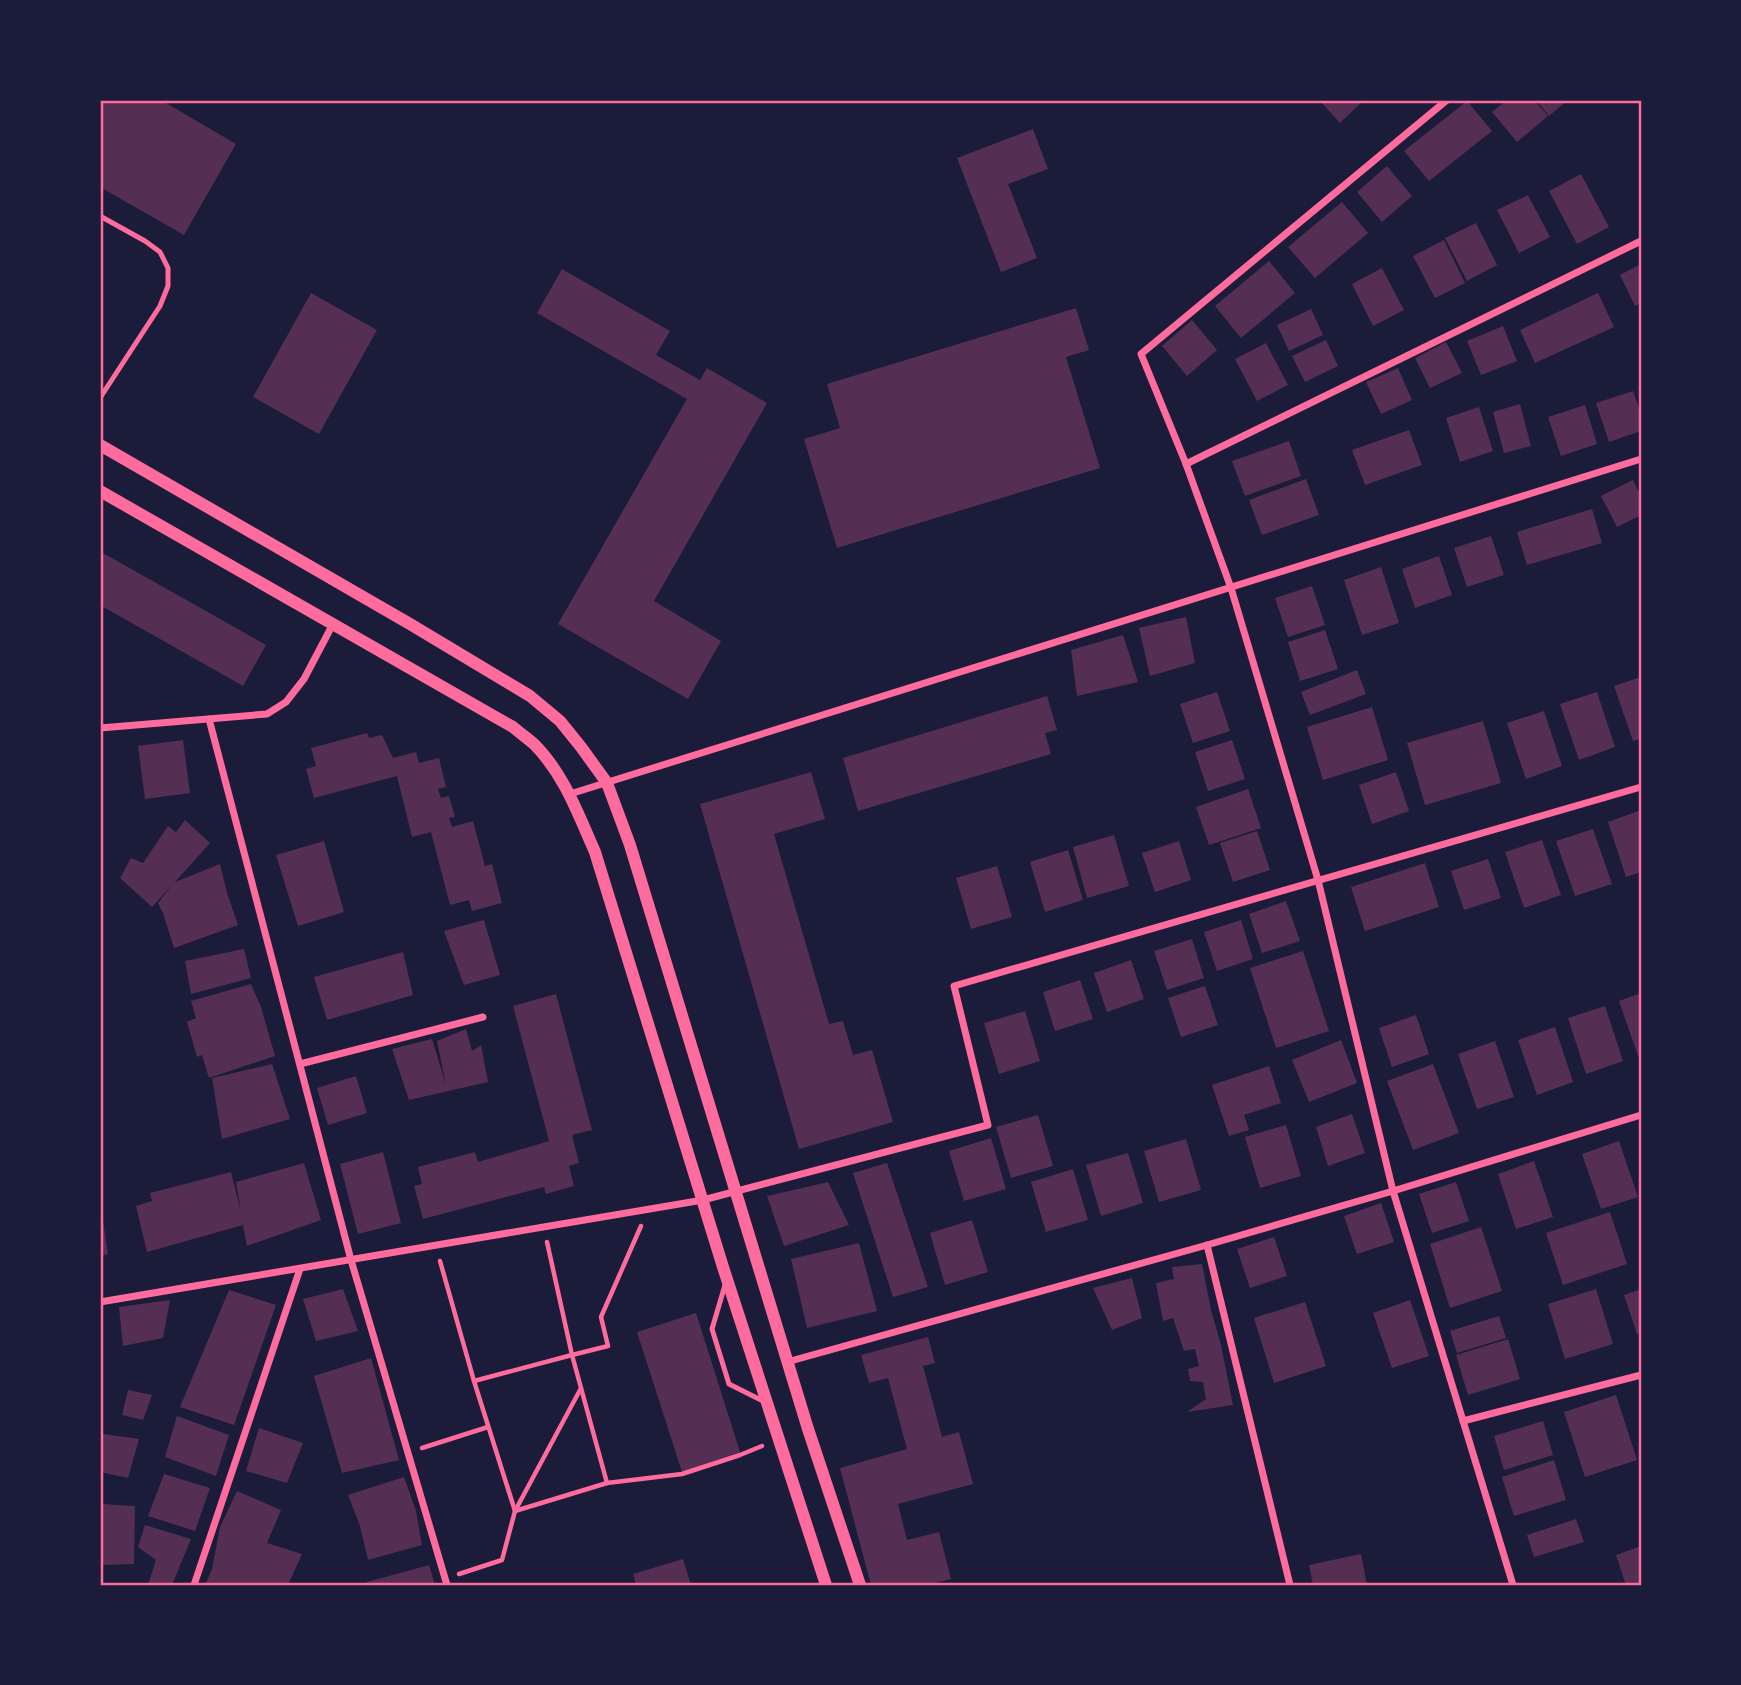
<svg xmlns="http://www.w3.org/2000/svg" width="1741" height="1685" font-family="'Crimson Pro',serif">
  <rect width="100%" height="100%" fill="#1b1b3a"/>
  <g fill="#542f53">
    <path d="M100 100H161L236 144 184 235 100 187Z"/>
    <path d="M1319 100H1360L1362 102 1340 123Z"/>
    <path d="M1507 100H1534L1548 116 1517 142 1492 112Z"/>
    <path d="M1536 100H1568L1549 116Z"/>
    <path d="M1467 101 1492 131 1429 181 1404 151Z"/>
    <path d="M1033 129 1048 169 1008 184 1037 258 1001 272 957 158Z"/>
    <path d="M1387 166 1412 196 1382 222 1357 192Z"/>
    <path d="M1581 174 1609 227 1577 244 1549 191Z"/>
    <path d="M1528 195 1550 237 1519 253 1497 210Z"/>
    <path d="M1342 202 1368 233 1315 278 1288 247Z"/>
    <path d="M1476 223 1497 265 1467 281 1445 238Z"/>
    <path d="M1444 240 1465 283 1435 298 1413 256Z"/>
    <path d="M1269 261 1295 293 1241 338 1215 306Z"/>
    <path d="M1641 264V303L1635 306 1620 275Z"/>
    <path d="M1382 268 1404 310 1373 326 1352 284Z"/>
    <path d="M562 269 670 331 656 355 700 380 707 368 767 403 654 601 721 641 688 699 558 624 687 399 537 313Z"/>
    <path d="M311 293 377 330 319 434 253 397Z"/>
    <path d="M1598 293 1614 327 1535 363 1520 330Z"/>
    <path d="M1076 308 1089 350 1066 357 1100 468 837 548 804 439 840 428 827 384Z"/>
    <path d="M1311 309 1323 335 1289 351 1277 325Z"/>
    <path d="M1192 320 1217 350 1187 376 1162 346Z"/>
    <path d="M1503 326 1517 361 1481 375 1467 341Z"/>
    <path d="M1326 340 1338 366 1305 382 1292 356Z"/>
    <path d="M1446 342 1462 373 1430 388 1415 358Z"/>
    <path d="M1266 343 1288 385 1257 401 1235 359Z"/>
    <path d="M1398 368 1412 400 1381 414 1366 382Z"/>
    <path d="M1633 391 1641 414V431L1609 442 1596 403Z"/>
    <path d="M1520 404 1531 446 1504 453 1493 412Z"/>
    <path d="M1585 405 1597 444 1561 456 1548 417Z"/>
    <path d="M1479 407 1493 451 1460 462 1446 418Z"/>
    <path d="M1409 430 1422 465 1365 485 1352 450Z"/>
    <path d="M1289 441 1301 476 1245 496 1232 461Z"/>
    <path d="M1306 479 1319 515 1262 535 1249 500Z"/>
    <path d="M1633 480 1641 497V515L1617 527 1601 496Z"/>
    <path d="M1592 509 1602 543 1527 565 1517 532Z"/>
    <path d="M1491 536 1504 575 1467 587 1454 548Z"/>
    <path d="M103 553 266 645 243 686 100 605V559Z"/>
    <path d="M1439 556 1452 595 1415 608 1402 569Z"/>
    <path d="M1381 567 1399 623 1362 635 1344 580Z"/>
    <path d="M1312 586 1325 625 1288 637 1275 598Z"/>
    <path d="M1186 617 1195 663 1150 676 1139 628Z"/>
    <path d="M1325 630 1338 669 1300 681 1288 642Z"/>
    <path d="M1123 635 1138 682 1077 696 1071 650Z"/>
    <path d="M1357 670 1366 694 1310 715 1301 692Z"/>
    <path d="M1641 677V739L1633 741 1614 686Z"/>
    <path d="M1217 692 1230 731 1193 743 1180 704Z"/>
    <path d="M1597 692 1615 747 1579 760 1560 704Z"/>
    <path d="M1047 696 1057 730 1045 733 1051 754 858 811 843 758Z"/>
    <path d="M1372 707 1388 760 1323 780 1307 727Z"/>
    <path d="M1544 711 1562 766 1526 779 1507 723Z"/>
    <path d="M1483 721 1501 783 1425 805 1407 743Z"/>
    <path d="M367 733 369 738 382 735 393 758 416 752 419 763 439 758 446 787 438 789 441 798 449 796 455 817 449 818 452 827 473 821 485 866 492 864 502 903 472 911 469 900 450 905 431 832 412 837 397 776 314 798 306 769 316 766 311 748Z"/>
    <path d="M183 740 190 793 145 799 138 746Z"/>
    <path d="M1232 740 1245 779 1208 791 1195 752Z"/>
    <path d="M811 772 825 819 774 834 829 1024 843 1021 853 1055 872 1050 893 1122 799 1149 700 804Z"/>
    <path d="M1396 772 1409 811 1372 824 1359 785Z"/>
    <path d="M1248 789 1261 828 1209 845 1196 807Z"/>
    <path d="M1641 810V872L1626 877 1608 822Z"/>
    <path d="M185 820 210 843 175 882 220 864 227 893 238 925 174 948 163 913 158 903 172 885 152 907 120 878 131 858 143 863 168 826 176 832Z"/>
    <path d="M1593 829 1612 884 1575 896 1556 841Z"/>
    <path d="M1257 831 1270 870 1233 882 1220 843Z"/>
    <path d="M1114 835 1129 886 1087 898 1073 847Z"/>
    <path d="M1542 840 1561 895 1524 908 1505 852Z"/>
    <path d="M324 841 344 912 298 926 276 855Z"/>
    <path d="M1179 841 1191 880 1155 892 1142 853Z"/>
    <path d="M1068 850 1083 900 1045 912 1030 862Z"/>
    <path d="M1488 859 1501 898 1464 910 1451 871Z"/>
    <path d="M1425 863 1439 907 1365 931 1351 887Z"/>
    <path d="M997 866 1012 917 971 929 956 878Z"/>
    <path d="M1286 901 1300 941 1262 953 1249 914Z"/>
    <path d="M484 920 500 975 464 985 444 931Z"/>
    <path d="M1241 920 1253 959 1217 971 1204 932Z"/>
    <path d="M1192 939 1204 978 1167 990 1154 951Z"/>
    <path d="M244 949 251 978 191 994 185 961Z"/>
    <path d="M1303 951 1329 1031 1276 1048 1250 968Z"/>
    <path d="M403 952 413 995 327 1020 314 977Z"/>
    <path d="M1131 960 1144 999 1107 1012 1094 973Z"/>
    <path d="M1080 980 1093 1019 1055 1031 1043 992Z"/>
    <path d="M251 984 261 1007 275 1056 209 1078 202 1055 197 1057 187 1022 196 1018 191 1001Z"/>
    <path d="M1205 986 1218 1025 1181 1037 1168 998Z"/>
    <path d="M1641 993V1055L1638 1056 1619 1001Z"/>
    <path d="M556 994 592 1130 572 1135 579 1163 569 1166 574 1186 546 1194 544 1187 423 1219 414 1186 422 1184 418 1167 475 1152 478 1162 549 1141 513 1006Z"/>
    <path d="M1605 1006 1623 1061 1586 1074 1568 1018Z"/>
    <path d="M1025 1011 1040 1061 999 1074 984 1023Z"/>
    <path d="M1416 1015 1429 1054 1392 1067 1379 1028Z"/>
    <path d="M1555 1027 1573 1082 1537 1095 1518 1040Z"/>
    <path d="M466 1029 472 1051 481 1045 488 1082 409 1100 392 1049 432 1039 446 1085 437 1041Z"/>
    <path d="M1341 1040 1357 1083 1309 1102 1292 1060Z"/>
    <path d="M1495 1041 1514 1097 1477 1109 1458 1054Z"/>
    <path d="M272 1064 290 1119 222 1139 212 1078Z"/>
    <path d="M1433 1064 1459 1133 1413 1150 1387 1081Z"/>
    <path d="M1269 1066 1281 1103 1244 1115 1249 1130 1229 1136 1212 1085Z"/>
    <path d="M356 1076 367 1113 328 1125 317 1088Z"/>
    <path d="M1352 1114 1365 1153 1328 1166 1316 1127Z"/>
    <path d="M1038 1115 1053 1166 1011 1178 996 1127Z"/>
    <path d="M1286 1125 1301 1176 1260 1188 1245 1137Z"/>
    <path d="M991 1138 1006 1189 964 1201 949 1151Z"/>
    <path d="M1186 1139 1201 1190 1159 1202 1144 1151Z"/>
    <path d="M1619 1141 1638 1197 1601 1209 1582 1154Z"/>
    <path d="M383 1152 401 1223 358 1234 340 1164Z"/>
    <path d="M1128 1153 1143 1203 1101 1216 1086 1165Z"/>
    <path d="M1534 1161 1553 1217 1516 1229 1498 1174Z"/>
    <path d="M304 1163 321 1220 247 1246 243 1225 147 1252 136 1206 152 1201 150 1193 231 1172 241 1212 236 1182Z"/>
    <path d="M887 1163 928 1287 893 1297 853 1173Z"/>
    <path d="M1073 1169 1088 1220 1046 1232 1031 1182Z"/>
    <path d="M828 1182 849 1225 784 1246 767 1196Z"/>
    <path d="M1456 1182 1469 1221 1432 1233 1419 1194Z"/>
    <path d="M1381 1203 1394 1242 1357 1254 1344 1216Z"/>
    <path d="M100 1208H101L108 1254 100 1256Z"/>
    <path d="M1610 1212 1627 1264 1563 1285 1546 1233Z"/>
    <path d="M972 1220 988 1272 945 1285 930 1233Z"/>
    <path d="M1481 1227 1502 1291 1450 1308 1430 1244Z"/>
    <path d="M1274 1237 1287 1276 1250 1288 1237 1249Z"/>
    <path d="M859 1243 877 1311 807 1328 791 1259Z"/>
    <path d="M1202 1264 1211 1310 1221 1345 1233 1405 1187 1412 1206 1399 1203 1382 1190 1381 1188 1369 1199 1366 1195 1349 1184 1351 1173 1318 1163 1321 1156 1283 1174 1279 1172 1267Z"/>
    <path d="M1132 1278 1142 1318 1112 1330 1093 1288Z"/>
    <path d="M343 1289 358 1331 316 1341 303 1299Z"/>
    <path d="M1596 1289 1613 1344 1565 1359 1548 1304Z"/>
    <path d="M1641 1289V1332L1637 1334 1624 1295Z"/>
    <path d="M229 1290 276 1305 234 1425 180 1407Z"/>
    <path d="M170 1300 163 1338 123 1346 119 1307Z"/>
    <path d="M1410 1300 1429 1356 1392 1368 1373 1313Z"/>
    <path d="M1305 1302 1326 1366 1274 1383 1254 1318Z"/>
    <path d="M696 1313 740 1452 682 1472 637 1332Z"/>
    <path d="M1499 1316 1506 1338 1457 1353 1450 1331Z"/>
    <path d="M928 1337 935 1363 923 1366 942 1437 959 1432 973 1484 898 1504 907 1540 939 1532 951 1579 927 1585H871L840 1468 907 1449 888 1378 869 1383 861 1355Z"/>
    <path d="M1508 1339 1520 1379 1468 1395 1456 1355Z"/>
    <path d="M371 1358 399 1460 342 1473 314 1376Z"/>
    <path d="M128 1390 152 1395 143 1420 122 1415Z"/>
    <path d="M1616 1395 1637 1460 1585 1477 1564 1412Z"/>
    <path d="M177 1416 229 1435 216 1476 165 1457Z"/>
    <path d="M1543 1421 1553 1455 1504 1470 1494 1436Z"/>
    <path d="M259 1428 303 1443 287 1483 246 1471Z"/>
    <path d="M103 1434 139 1439 128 1478 100 1472V1447Z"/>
    <path d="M1554 1460 1566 1500 1514 1516 1502 1477Z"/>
    <path d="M164 1474 210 1488 195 1531 148 1516Z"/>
    <path d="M404 1477 416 1511 422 1545 368 1560 360 1526 348 1495Z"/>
    <path d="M237 1491 281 1510 267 1543 302 1554 288 1585H205L212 1569 220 1527Z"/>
    <path d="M102 1504 135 1506 134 1564 100 1565Z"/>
    <path d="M1576 1519 1584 1542 1534 1557 1527 1535Z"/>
    <path d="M145 1525 191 1539 172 1585H148L156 1560 138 1547Z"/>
    <path d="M1641 1546V1585H1626L1616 1555Z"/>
    <path d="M1361 1554 1367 1585H1313L1309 1565Z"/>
    <path d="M683 1559 691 1585H636L633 1574Z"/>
    <path d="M429 1565 435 1585H367V1582Z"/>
  </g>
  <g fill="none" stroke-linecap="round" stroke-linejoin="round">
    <g stroke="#ff6b9d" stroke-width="4.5">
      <path d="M440 1261 474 1381 572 1355 547 1242"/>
      <path d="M474 1381 515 1511 607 1483 572 1355 608 1346 601 1317 641 1226"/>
      <path d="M422 1448 488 1427"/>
      <path d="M607 1483 682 1474 740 1455 762 1446"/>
      <path d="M459 1574 502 1560 515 1511 580 1390"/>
    </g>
    <g stroke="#ff6b9d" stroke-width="5">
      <path d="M100 216 145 241 160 252 168 268V286L160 306 100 398"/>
      <path d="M725 1285 712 1329 729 1384 765 1402"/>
    </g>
    <g stroke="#ff6b9d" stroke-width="7">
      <path d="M1447 100 1141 354 1186 464 1231 588 1318 880 1393 1191 1513 1585"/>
      <path d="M1186 464 1641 241"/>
      <path d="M209 719 351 1260 447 1585"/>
      <path d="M100 728 267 714 286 702 304 679 333 624"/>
      <path d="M570 794 1641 459"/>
      <path d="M300 1064 483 1017"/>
      <path d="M1207 1245 1290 1585"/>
      <path d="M100 1302 703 1200 988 1125 954 986 1641 787"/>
      <path d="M787 1362 1207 1245 1393 1191 1641 1115"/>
      <path d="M1463 1421 1641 1375"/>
      <path d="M194 1585 300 1269"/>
    </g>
    <g stroke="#ff6b9d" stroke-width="12">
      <path d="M100 445 410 624 530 696 560 721 581 747 607 783 630 845 808 1429 860 1585"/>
      <path d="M100 491 513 727C520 733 527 738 534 744 564 774 578 814 595 852L723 1267 826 1585"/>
    </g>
  </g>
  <rect width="1741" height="1685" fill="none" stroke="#1b1b3a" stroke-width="203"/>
  <rect x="102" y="102" width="1538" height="1482" fill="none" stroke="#ff6b9d" stroke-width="2.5"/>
</svg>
